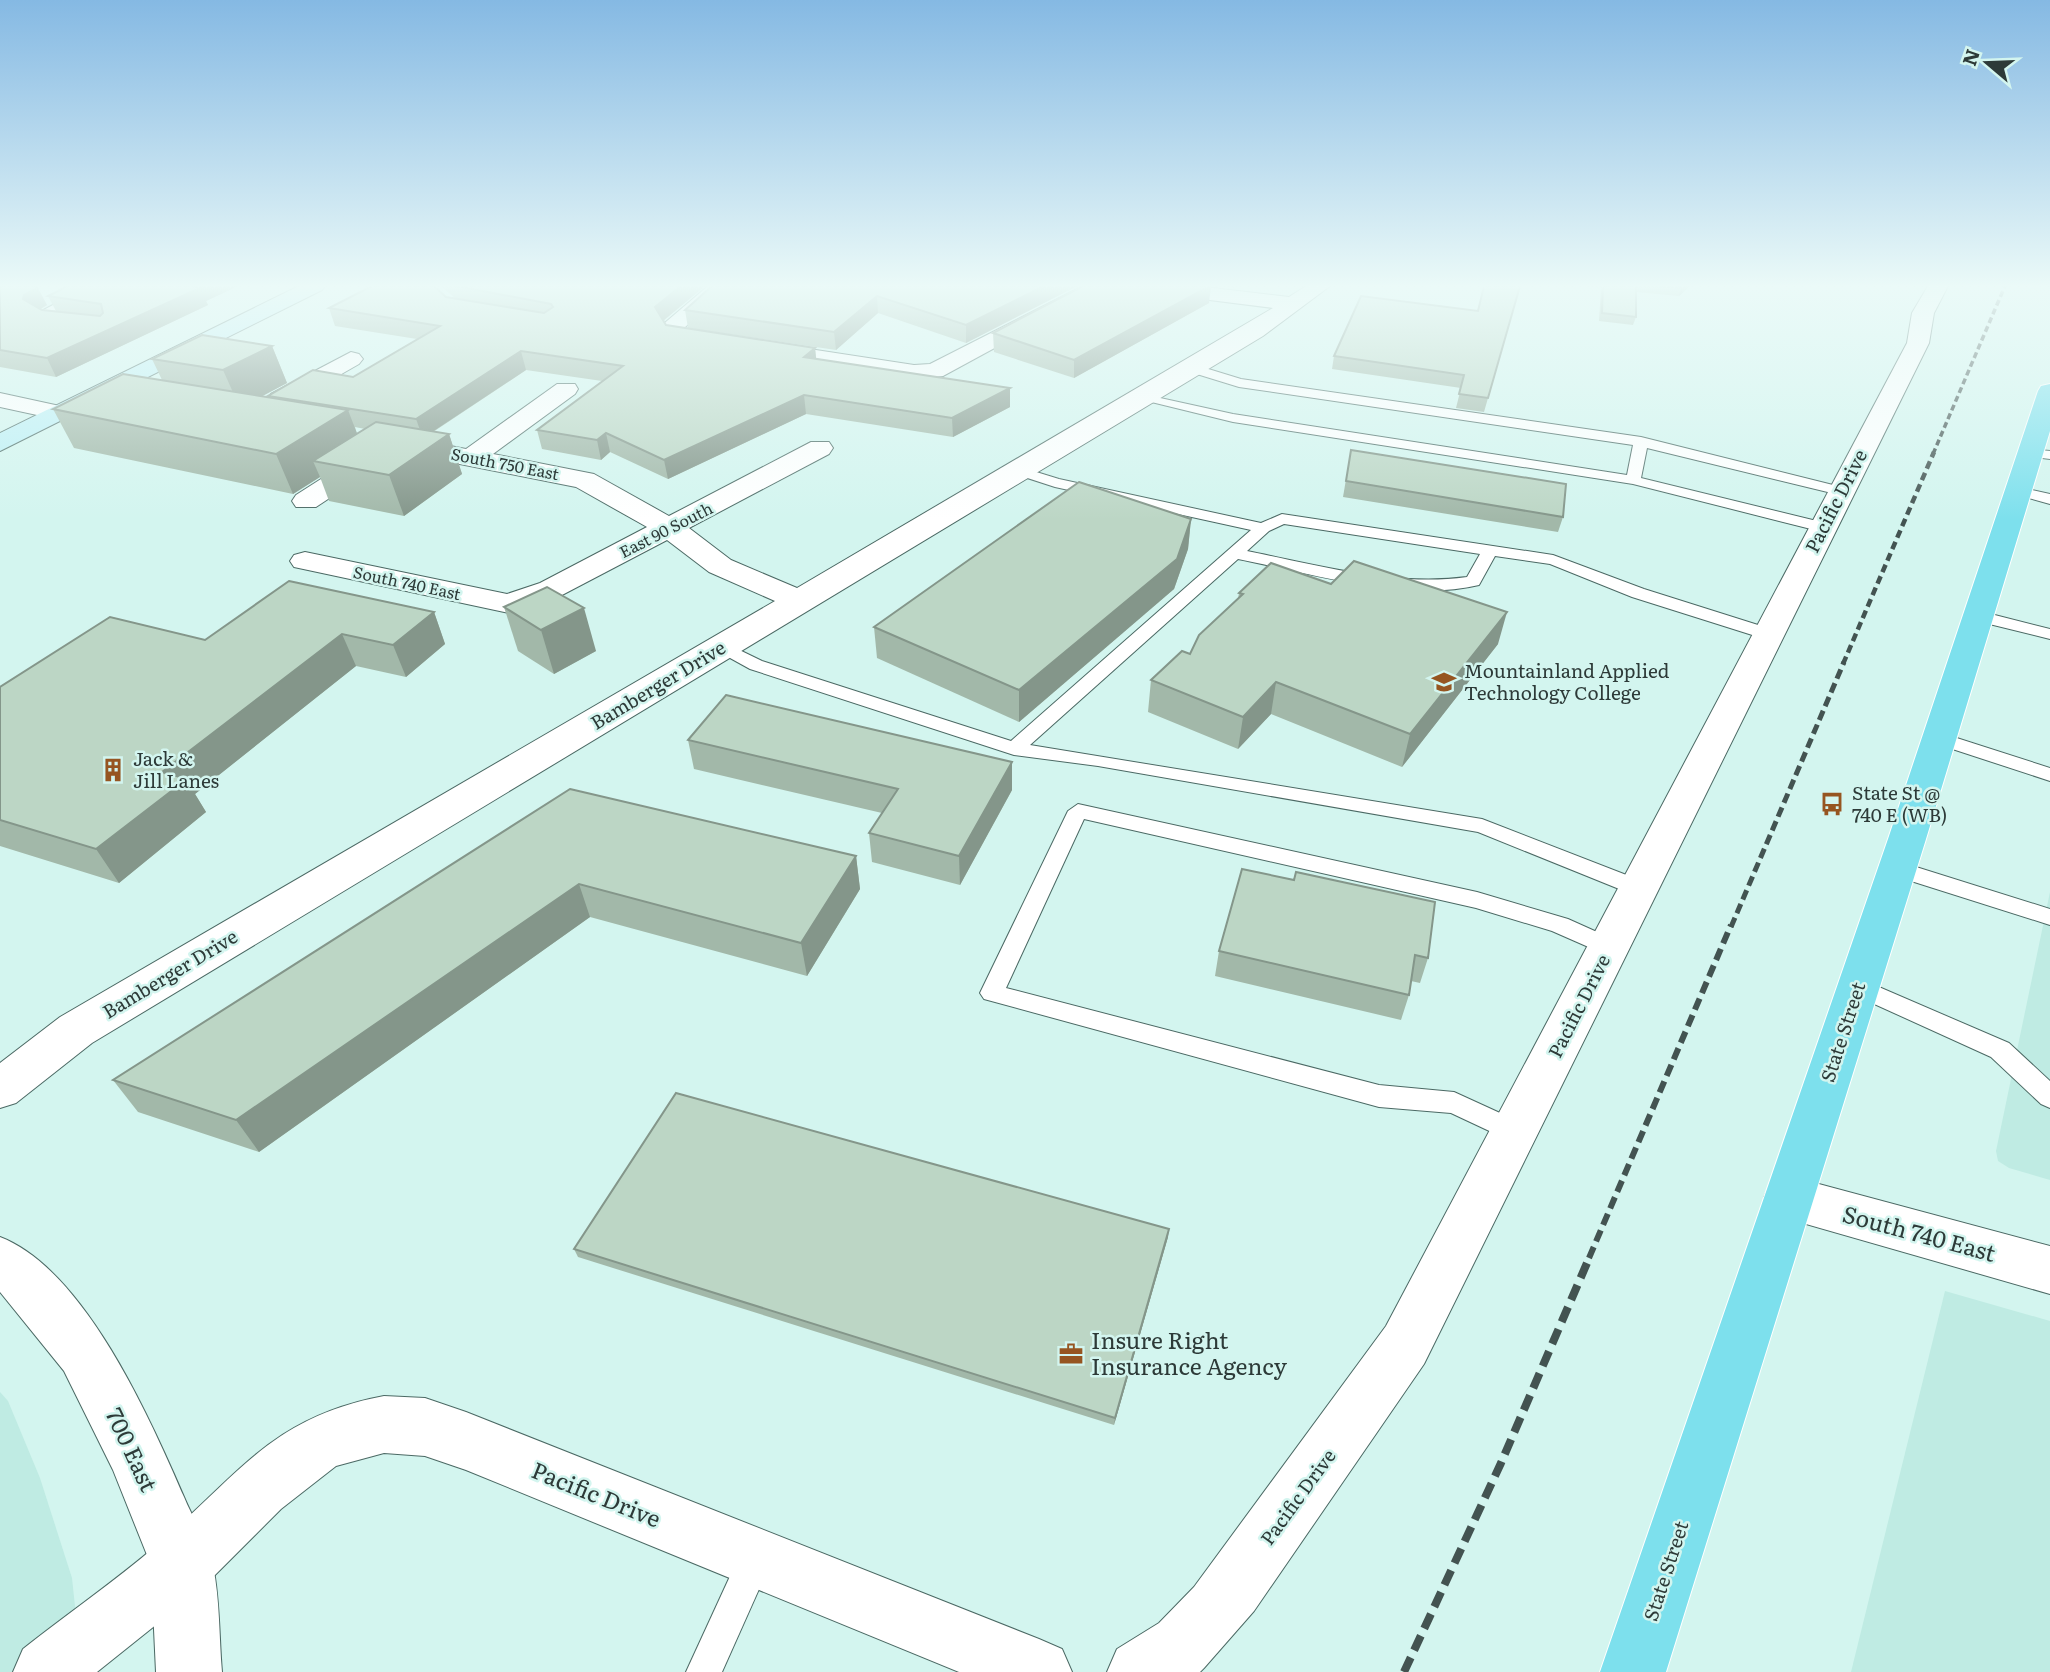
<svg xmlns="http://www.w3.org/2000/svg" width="2050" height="1672" font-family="Literata,serif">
  <rect width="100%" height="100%" fill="#d3f5ef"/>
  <g fill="#bfebe3">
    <path d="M2050 892V1180L2009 1168 1998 1161 1996 1151Z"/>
    <path d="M1945 1291 2050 1321V1672H1851Z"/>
    <path d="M0 1392 8 1401 40 1478 72 1578 82 1672H0Z"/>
  </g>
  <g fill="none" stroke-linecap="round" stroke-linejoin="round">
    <g stroke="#4b6964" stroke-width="2">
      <g id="service">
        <path d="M89 286H104L50 315 62 319V325H54L34 315Z"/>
        <path d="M1192 364 1241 379 1641 437 1845 488 1847 491 1840 495 1647 448 1641 478 1829 524V530L1823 532 1633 484 1233 422 1135 398 1142 394 1233 414 1627 475 1633 445 1239 387 1187 371 1186 368Z"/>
        <path d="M2030 449 2050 451V459L2025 456V450Z"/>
        <path d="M1020 467 1059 479 1261 523 1282 514 1553 555 1644 589 1777 631 1780 635 1777 639H1765L1632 597 1550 564 1495 556 1479 585C1405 603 1311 573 1238 559L1030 745 1482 819 1647 883 1650 889 1647 895 1639 897 1478 832 1098 766 1014 755 750 669 712 648 715 644H727L762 661 1011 741 1251 530 1055 487 1015 474 1013 471ZM1284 524 1480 554 1467 577C1394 587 1318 565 1247 551L1269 531Z"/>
        <path d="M2019 487 2050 494V504L2014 494V488Z"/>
        <path d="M1979 611 2050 629V639L1973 620 1970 616 1973 612Z"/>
        <path d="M1938 732 2050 768V781L1931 742 1928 738 1931 734Z"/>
        <path d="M1078 804 1477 892 1568 919 1617 941 1620 947 1617 953 1609 956 1552 931 1476 908 1084 819 1006 988 1379 1085 1454 1092 1524 1124 1528 1132 1524 1140 1515 1143 1451 1113 1379 1107 984 999 980 993 1068 811Z"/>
        <path d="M1897 861 2050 909V925L1889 874 1886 869 1889 864Z"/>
        <path d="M1858 978 2009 1043 2050 1081V1108L2041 1104 1991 1057 1850 993 1846 987 1850 981Z"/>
        <path d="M755 1543 767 1548 772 1560 722 1672H686L743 1548Z"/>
      </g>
    </g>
    <g stroke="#4b6964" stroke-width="2">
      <g id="minor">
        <path d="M708 286H731L684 328 686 330 914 365 930 364 1083 286H1109L943 376 914 379 671 341 660 327Z"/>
        <path d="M1136 286H1196L1289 297 1306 286H1330L1263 336 92 1043 16 1103 0 1108V1063L60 1017 775 601 709 572 667 540 562 595 509 613 294 567 290 561 294 555 305 552 507 594 540 583 647 527 576 487 394 451 390 445 394 439 403 437 466 449 557 384H575L578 389 575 394 493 454 594 474 669 516 811 442H829L833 448 829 454 689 528 731 560 797 588 1273 308 1146 292Z"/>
        <path d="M1928 286H1948L1934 313 1929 343 1424 1364 1254 1611 1204 1668 1200 1672H1107L1117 1649 1159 1623 1194 1587 1386 1326 1907 343 1912 313Z"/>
        <path d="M351 352 359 354 363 359 359 364 289 404H271L268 399 271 394Z"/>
        <path d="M0 393 69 408 72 413 69 418 60 420 0 407Z"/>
        <path d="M369 452 378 454 382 460 378 466 316 507H296L292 501 296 495 360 454Z"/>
        <path d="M1789 1176 2050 1246V1294L1771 1214 1764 1198 1771 1182Z"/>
        <path d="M384 1396 425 1398 466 1412 1039 1639 1062 1649 1072 1672H959L466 1470 425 1456 384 1453 336 1466 281 1509 202 1588 97 1672H13L23 1649C67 1614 114 1582 157 1545 238 1476 271 1417 384 1396Z"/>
      </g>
    </g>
    <g stroke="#4b6964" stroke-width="2">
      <path id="tertiary" d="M0 1237C84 1269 150 1418 184 1497 193 1519 208 1542 213 1566 220 1599 219 1638 222 1672H156L151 1565 113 1470 64 1371 0 1292Z"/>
    </g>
    <g stroke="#4b6964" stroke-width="2">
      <path id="secondary" d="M299 286H325L322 290 0 451V433Z"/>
    </g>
    <g stroke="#fff" stroke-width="2">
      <path id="primary" d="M2050 384V431L1926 839 1666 1672H1600L1888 839 2038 391 2041 386Z"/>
    </g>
    <use href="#service" fill="#fff" fill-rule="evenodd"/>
    <use href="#minor" fill="#fff" fill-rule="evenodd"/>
    <use href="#tertiary" fill="#fff" fill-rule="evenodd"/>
    <use href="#secondary" fill="#bef0f6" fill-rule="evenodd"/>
    <use href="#primary" fill="#7de0ed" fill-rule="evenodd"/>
    <path stroke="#435351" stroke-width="3.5" stroke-dasharray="6 3.5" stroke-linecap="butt" d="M1933 454 2005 286"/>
    <path stroke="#435351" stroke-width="4.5" stroke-dasharray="8 4.5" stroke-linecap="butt" d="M1843 664 1934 452"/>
    <path stroke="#435351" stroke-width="5" stroke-dasharray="10 5" stroke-linecap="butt" d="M1731 927 1844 662"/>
    <path stroke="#435351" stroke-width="6" stroke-dasharray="12 6" stroke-linecap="butt" d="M1589 1258 1731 925"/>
    <path stroke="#435351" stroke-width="8" stroke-dasharray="16 8" stroke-linecap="butt" d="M1404 1672 1501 1463 1590 1256"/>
  </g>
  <g fill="#a2b8a9" fill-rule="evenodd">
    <path d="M0 286 47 305 41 309 42 310 56 311 48 296 68 286H238L206 301 208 305 56 377 0 367Z"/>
    <path d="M441 286H705L663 321 666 325 815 348 816 359 1010 388V407L953 437 806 414 668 479 610 452 601 460 542 449 537 430 602 381 526 370 433 432 449 434 462 474 404 516 329 501 320 477 293 494 74 448 53 409 162 380 152 359 272 346 287 383 262 396 269 398 268 396 353 377 417 339 335 326 329 308 446 297 456 299ZM355 427 365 429 357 434Z"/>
    <path d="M712 286H1077L966 343 878 313 836 350 688 328 685 310Z"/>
    <path d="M1218 286H1239L1235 288Z"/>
    <path d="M1520 286 1484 412 1456 408 1461 388 1332 369 1334 356 1478 311Z"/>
    <path d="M1588 286H1690L1679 296 1636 292V317L1633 325 1599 321 1601 288Z"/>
    <path d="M1209 303 1074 378 994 352 993 333Z"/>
    <path d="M1351 450 1563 517 1558 532 1343 497Z"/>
    <path d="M1191 519 1188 549 1174 589 1019 722 877 658 874 627Z"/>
    <path d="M1239 593 1498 644 1402 767 1271 714 1238 749 1148 712 1151 680 1190 654 1238 599Z"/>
    <path d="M504 607 596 651 554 674 518 651Z"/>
    <path d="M434 612 445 644 406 677 356 666 195 794 206 812 119 883 0 846V687L205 640Z"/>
    <path d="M688 740 1012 762V790L960 885 872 862 869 833 882 813 694 769Z"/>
    <path d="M570 789 856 856 860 889 807 976 590 917 259 1152 138 1112 113 1080Z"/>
    <path d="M1242 869 1428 958 1420 983 1411 981 1409 995 1401 1020 1215 976 1219 951Z"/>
    <path d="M1168 1237 1114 1425 578 1257 574 1249Z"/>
  </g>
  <g fill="#84968a">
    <path d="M192 286H238L206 301 208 305 56 377 47 358Z"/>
    <path d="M681 286H705L658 325 655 307Z"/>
    <path d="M1044 286H1077L966 343V325Z"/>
    <path d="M1211 286 1209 303 1074 378V360Z"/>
    <path d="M1684 286H1690L1679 296 1681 288Z"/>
    <path d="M38 288 47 305 33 313 23 299 24 295Z"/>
    <path d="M877 296 878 313 836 350 834 332Z"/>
    <path d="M272 346 287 383 240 408 223 370Z"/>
    <path d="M815 348 817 367 804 357Z"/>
    <path d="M521 351 526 370 423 438 416 419Z"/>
    <path d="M1010 388V407L953 437 952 418Z"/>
    <path d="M804 395 806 414 668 479 664 460Z"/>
    <path d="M348 410 363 449 313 461 320 477 293 494 276 454Z"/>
    <path d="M606 433 610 452 601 460 597 440Z"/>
    <path d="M449 434 462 474 404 516 389 475Z"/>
    <path d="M1191 519 1188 549 1174 589 1019 722V690Z"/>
    <path d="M584 608 596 651 554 674 541 630Z"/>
    <path d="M434 612 445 644 406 677 393 645Z"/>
    <path d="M1507 612 1498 644 1402 767 1410 734Z"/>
    <path d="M342 634 356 666 195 794 206 812 119 883 96 849 162 772Z"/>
    <path d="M1276 682 1271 714 1238 749 1243 717Z"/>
    <path d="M1012 762V790L960 885 959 856Z"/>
    <path d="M856 856 860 889 807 976 801 943Z"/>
    <path d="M579 884 590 917 259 1152 236 1120Z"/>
    <path d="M1169 1229 1168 1237 1114 1425 1115 1418Z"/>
  </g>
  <g fill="#bcd6c5" stroke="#84968a" stroke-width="2">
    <path d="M0 286H35L38 288 24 295 23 299 42 310 100 316 103 313 101 304 48 296 68 286H192L200 288 47 358 0 350Z"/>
    <path d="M372 286H434L446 297 544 313 553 307 551 304 456 286H681L655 307 666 325 815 348 804 357 1010 388 952 418 804 395 664 460 606 433 597 440 537 430 623 366 521 351 416 419 268 396 313 370 353 377 440 326 329 308Z"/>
    <path d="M712 286H1044L966 325 877 296 834 332 685 310Z"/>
    <path d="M1083 286H1210L1074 360 993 333Z"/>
    <path d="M1484 286H1520L1488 398 1459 394 1464 375 1334 356 1361 296 1478 311Z"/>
    <path d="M1603 286H1636V317L1602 313Z"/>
    <path d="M1658 286H1684L1681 288Z"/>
    <path d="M202 335 272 346 223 370 152 359Z"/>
    <path d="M123 374 348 410 276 454 53 409Z"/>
    <path d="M376 422 449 434 389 475 313 461Z"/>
    <path d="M1351 450 1566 484 1563 517 1346 481Z"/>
    <path d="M1079 482 1191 519 1177 559 1019 690 874 627Z"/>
    <path d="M1354 561 1507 612 1410 734 1276 682 1243 717 1151 680 1182 651 1190 654 1199 635 1243 594 1239 593 1271 563 1331 584Z"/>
    <path d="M289 581 434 612 393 645 342 634 162 772 187 779 96 849 0 820V687L110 617 205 640Z"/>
    <path d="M547 587 584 608 541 630 504 607Z"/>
    <path d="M726 695 1012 762 959 856 869 833 898 789 688 740Z"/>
    <path d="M570 789 856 856 801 943 579 884 236 1120 113 1080Z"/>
    <path d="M1242 869 1294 880 1296 872 1435 902 1428 958 1415 955 1409 995 1219 951Z"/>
    <path d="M676 1093 1169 1229 1115 1418 574 1249Z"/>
  </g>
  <linearGradient id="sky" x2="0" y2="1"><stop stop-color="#85b9e3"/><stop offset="0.55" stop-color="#ebfaf8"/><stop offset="1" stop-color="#ebfaf8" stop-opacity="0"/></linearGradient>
  <rect width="2050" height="520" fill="url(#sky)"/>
  <defs>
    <g id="university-bare" transform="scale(1.89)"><path d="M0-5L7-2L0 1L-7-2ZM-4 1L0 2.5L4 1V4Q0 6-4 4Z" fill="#965521" stroke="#d3f5ef" stroke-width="2.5" paint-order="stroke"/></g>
    <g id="building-bare" transform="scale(1.89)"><path d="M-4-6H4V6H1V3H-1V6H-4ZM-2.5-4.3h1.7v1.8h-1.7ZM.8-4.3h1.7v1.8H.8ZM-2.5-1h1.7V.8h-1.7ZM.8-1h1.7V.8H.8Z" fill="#965521" stroke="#d3f5ef" stroke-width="2.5" paint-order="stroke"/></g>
    <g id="bus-bare" transform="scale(1.89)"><path d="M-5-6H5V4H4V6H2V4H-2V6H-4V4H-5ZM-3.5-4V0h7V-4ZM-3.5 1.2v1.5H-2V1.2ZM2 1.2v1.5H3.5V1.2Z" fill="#965521" stroke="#d3f5ef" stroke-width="2.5" paint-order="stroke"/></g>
    <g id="office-bare" transform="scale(1.89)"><path d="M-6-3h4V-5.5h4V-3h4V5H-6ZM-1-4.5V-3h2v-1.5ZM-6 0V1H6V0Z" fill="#965521" stroke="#d3f5ef" stroke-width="2.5" paint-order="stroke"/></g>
  </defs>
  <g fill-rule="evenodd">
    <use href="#university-bare" x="1444" y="682"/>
    <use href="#building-bare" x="113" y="770"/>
    <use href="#bus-bare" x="1832" y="804"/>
    <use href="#office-bare" x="1071" y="1354"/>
  </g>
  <g text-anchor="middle" stroke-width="5" stroke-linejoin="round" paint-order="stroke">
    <g font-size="16" fill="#2d3a38" stroke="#d3f5ef">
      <text transform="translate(505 464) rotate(11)" y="6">South 750 East</text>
      <text transform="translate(666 530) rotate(-27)" y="6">East 90 South</text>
      <text transform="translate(407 583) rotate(12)" y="6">South 740 East</text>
    </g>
    <g font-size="19" fill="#2d3a38" stroke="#d3f5ef">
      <text transform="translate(1836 501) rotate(-63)" y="7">Pacific Drive</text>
      <text transform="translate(658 685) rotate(-31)" y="7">Bamberger Drive</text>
      <text transform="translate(170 974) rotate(-31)" y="7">Bamberger Drive</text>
      <text transform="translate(1579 1006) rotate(-63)" y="7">Pacific Drive</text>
      <text transform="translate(1843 1032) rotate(-72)" y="7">State Street</text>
      <text transform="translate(1298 1497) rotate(-54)" y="7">Pacific Drive</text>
      <text transform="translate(1666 1571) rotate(-72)" y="7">State Street</text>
    </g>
    <g font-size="19" fill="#2d3a38" stroke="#d3f5ef" text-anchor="start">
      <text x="1464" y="678">Mountainland Applied<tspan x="1464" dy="22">Technology College</tspan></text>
      <text x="133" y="766">Jack &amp;<tspan x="133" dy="22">Jill Lanes</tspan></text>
      <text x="1852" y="800">State St @<tspan x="1852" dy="22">740 E (WB)</tspan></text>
    </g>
    <g font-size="23" fill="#2d3a38" stroke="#d3f5ef">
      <text transform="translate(1919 1234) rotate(15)" y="8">South 740 East</text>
      <text transform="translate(131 1450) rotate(65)" y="8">700 East</text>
      <text transform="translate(596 1495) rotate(22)" y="8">Pacific Drive</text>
    </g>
    <g font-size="23" fill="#2d3a38" stroke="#d3f5ef" text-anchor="start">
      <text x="1091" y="1349">Insure Right<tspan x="1091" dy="26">Insurance Agency</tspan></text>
    </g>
  </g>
  <g transform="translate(1987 63) rotate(289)" stroke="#d3f5ef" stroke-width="5" paint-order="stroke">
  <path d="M0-5L12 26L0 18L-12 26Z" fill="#2d3a38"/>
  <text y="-10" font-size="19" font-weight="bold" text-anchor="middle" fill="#2d3a38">N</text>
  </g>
</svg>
